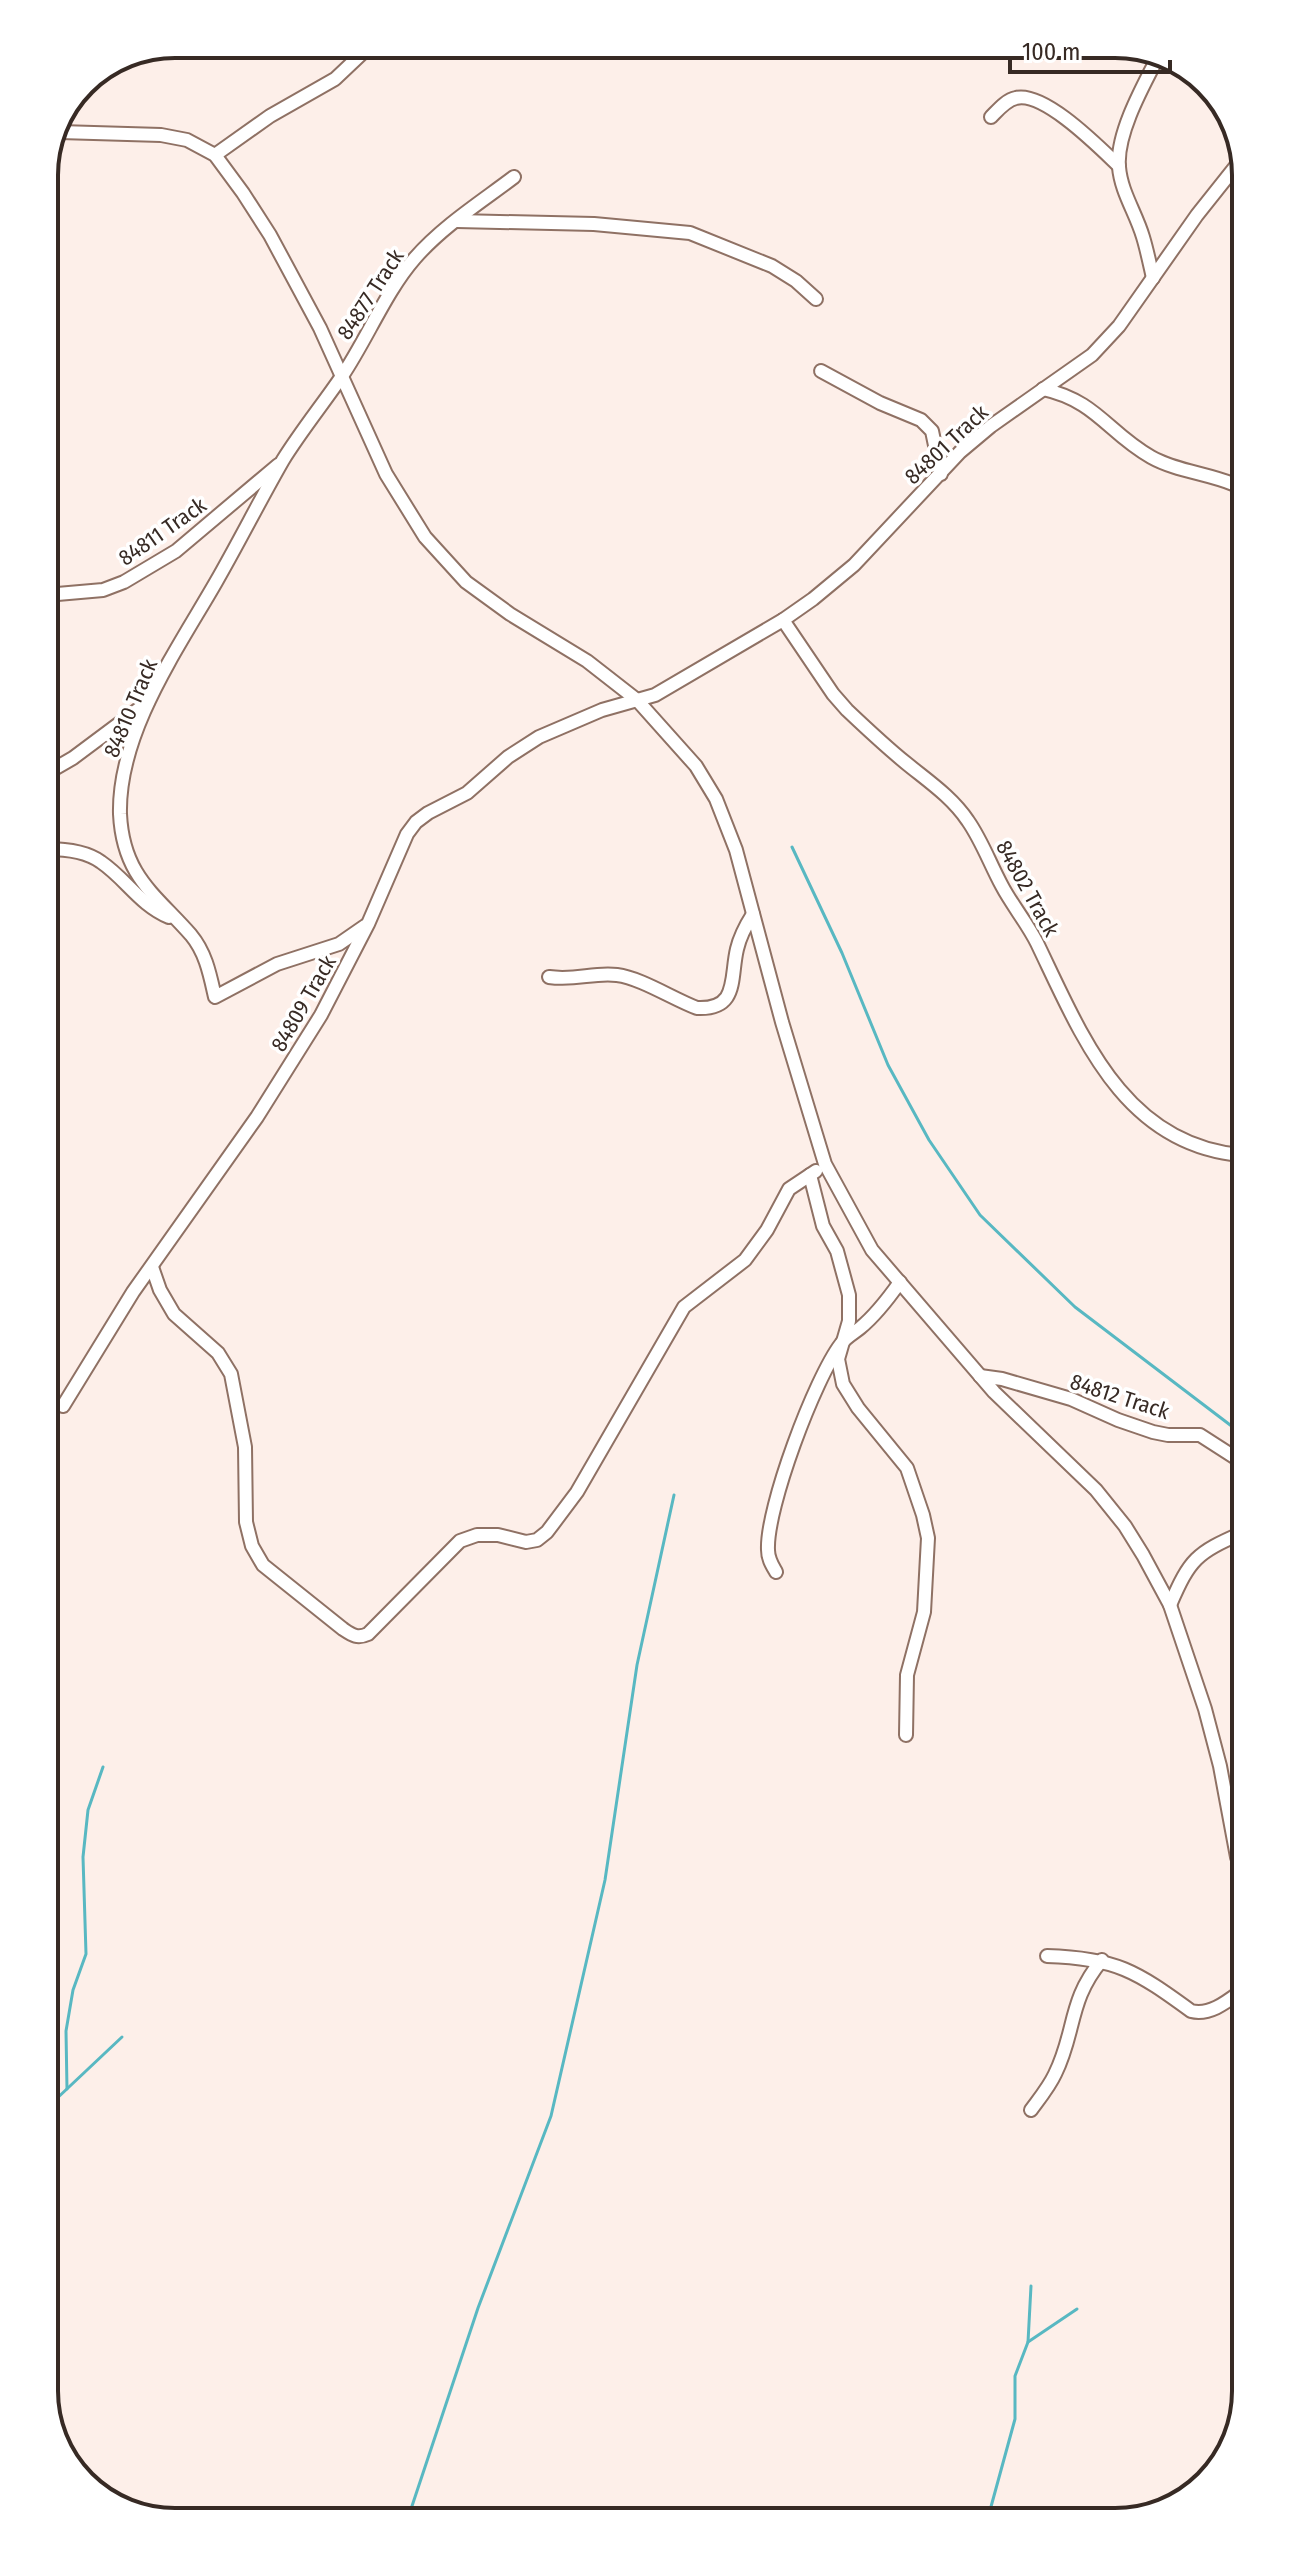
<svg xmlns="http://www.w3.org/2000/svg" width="1290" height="2566" font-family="'Fira Sans Condensed',sans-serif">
  <rect width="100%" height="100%" fill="#fdefe9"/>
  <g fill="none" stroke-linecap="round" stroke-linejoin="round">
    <g stroke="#58b8c2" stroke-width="3">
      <path d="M792 847 842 953 888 1065 929 1140 980 1215 1075 1307 1242 1434"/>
      <path d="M67 2089 66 2031 73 1990 86 1954 83 1857 88 1810 103 1767"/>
      <path d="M52 2103 122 2037"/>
      <path d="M1028 2342 1031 2286"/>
      <path d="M1239 2373 1242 2403"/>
      <path d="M989 2514 1015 2419V2376L1028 2342 1077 2309"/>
      <path d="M404 2519 411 2509 478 2308 551 2116 605 1880 637 1665 674 1495"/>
    </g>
    <g stroke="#8f7164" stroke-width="16">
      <g id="minor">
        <path d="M991 117C998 110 1006 100 1016 98 1044 91 1099 147 1119 166"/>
        <path d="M60 132 161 135 187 140 215 155 243 193 270 235 320 328 386 474 425 537 466 582 510 614 587 661 637 700 696 766 716 799 736 850 782 1022 825 1164 872 1250 994 1392 1096 1490 1125 1526 1143 1555 1170 1605 1205 1709 1220 1766 1237 1857 1244 1875"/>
        <path d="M215 155 270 116 335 79 372 44"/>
        <path d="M457 221 594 224 690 233 772 266 796 281 816 299"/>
        <path d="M1153 278C1150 265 1147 250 1143 237 1136 213 1121 192 1119 167 1116 134 1143 86 1158 57"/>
        <path d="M821 371 880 403 921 420 932 431 941 474"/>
        <path d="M1043 389C1097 401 1108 433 1151 457 1176 471 1206 473 1233 484"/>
        <path d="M46 595 103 590 124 582 176 551 278 465"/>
        <path d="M783 620 833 694 847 710C866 728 885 746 906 763 928 781 952 797 968 821 982 841 990 864 1002 886 1012 905 1027 923 1037 943 1081 1034 1123 1145 1241 1155"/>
        <path d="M47 773 73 758 148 702"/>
        <path d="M47 849C65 849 86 851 101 862 126 879 140 905 169 917"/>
        <path d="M365 926 339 944 277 964 215 997C210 975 206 953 191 935 155 894 123 876 120 814 118 733 177 650 216 582 239 542 260 500 283 460 301 431 323 404 342 376 367 339 386 291 415 258 443 226 481 202 514 177"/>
        <path d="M549 977C576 981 593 972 617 975 641 978 673 999 697 1008 739 1010 730 978 737 949 740 936 746 925 753 914"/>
        <path d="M816 1171 810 1175 823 1226 837 1251 849 1295V1321L838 1359 843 1384 858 1408 907 1468 923 1515 928 1538 924 1612 907 1675 906 1735"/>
        <path d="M152 1267 160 1290 174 1314 218 1353 231 1374 245 1447 246 1522 252 1546 263 1565 343 1629C352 1635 357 1639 368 1634L460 1541 477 1535H498L526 1542 537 1540 547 1532 577 1492 684 1307 745 1260 767 1230 789 1189 810 1175"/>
        <path d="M980 1376 1002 1379 1071 1399 1118 1420 1153 1432 1168 1435H1200L1242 1462"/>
        <path d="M63 1406 133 1292 257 1117 321 1015 368 924 407 834 416 822 428 813 467 793 508 757 539 737 602 710 655 695 783 620 813 599 854 565 960 452 991 426 1092 355 1119 326 1197 215 1236 166"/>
        <path d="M776 1572C772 1565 768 1559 768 1550 766 1508 815 1378 841 1344 846 1337 854 1333 860 1328 876 1315 888 1299 900 1282"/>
        <path d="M1170 1605C1190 1559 1196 1553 1242 1533"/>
        <path d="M1047 1956C1116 1958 1136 1971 1191 2011 1211 2016 1229 2000 1244 1989"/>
        <path d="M1031 2110C1039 2099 1049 2087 1055 2074 1076 2032 1068 2000 1102 1960"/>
      </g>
    </g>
    <use href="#minor" stroke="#fff" stroke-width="12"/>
  </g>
  <g text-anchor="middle" stroke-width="7" stroke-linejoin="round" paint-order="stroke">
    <g font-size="22" fill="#372a24" stroke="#fff">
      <text transform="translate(370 294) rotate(-57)" y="8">84877 Track</text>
      <text transform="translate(946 444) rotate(-43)" y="8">84801 Track</text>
      <text transform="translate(162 531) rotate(-35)" y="8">84811 Track</text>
      <text transform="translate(130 708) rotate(-67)" y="8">84810 Track</text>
      <text transform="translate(1028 888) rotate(61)" y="8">84802 Track</text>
      <text transform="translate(303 1003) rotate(-60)" y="8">84809 Track</text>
      <text transform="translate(1120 1396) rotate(18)" y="8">84812 Track</text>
    </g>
  </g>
  <path d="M0 0H1290V2566H0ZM175 58H1115A117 117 0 0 1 1232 175V2391A117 117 0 0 1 1115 2508H175A117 117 0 0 1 58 2391V175A117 117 0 0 1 175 58Z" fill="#fff" fill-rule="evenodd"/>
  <path fill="none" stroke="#372a24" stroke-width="4" d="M175 58H1115A117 117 0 0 1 1232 175V2391A117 117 0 0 1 1115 2508H175A117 117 0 0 1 58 2391V175A117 117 0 0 1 175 58Z"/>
  <path d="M1010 60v12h160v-12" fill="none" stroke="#372a24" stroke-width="4"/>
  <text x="1022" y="60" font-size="24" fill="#372a24" stroke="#ffffff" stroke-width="6" paint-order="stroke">100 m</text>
</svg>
